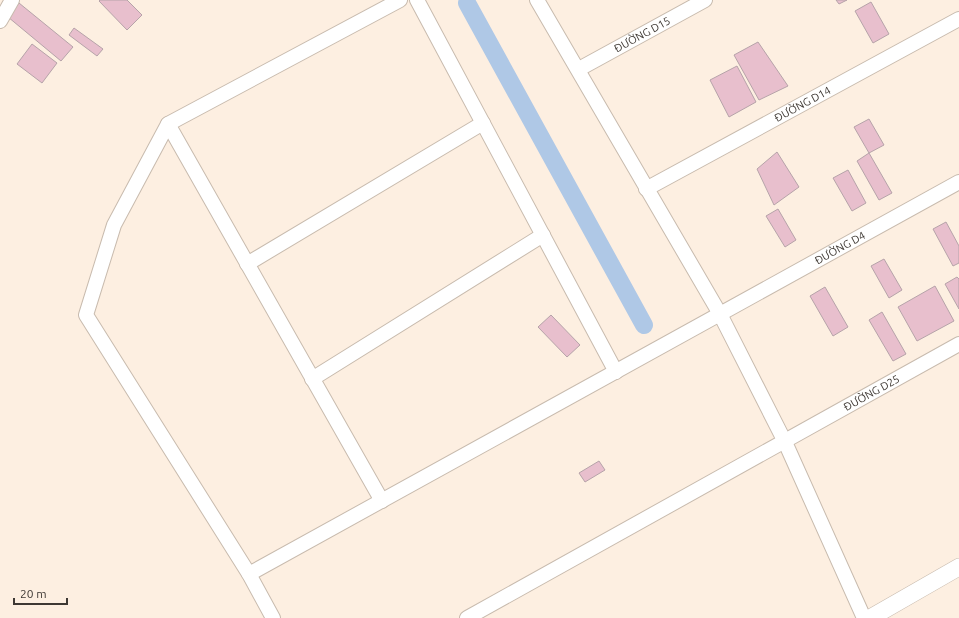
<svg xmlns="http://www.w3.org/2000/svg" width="959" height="618" font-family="Ubuntu,sans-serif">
  <rect width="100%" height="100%" fill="#fdefe1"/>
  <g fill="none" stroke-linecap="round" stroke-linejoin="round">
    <path stroke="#afc8e6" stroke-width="18" d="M467 3 644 325"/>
  </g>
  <g fill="#e8bfcd" stroke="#b6a3a9">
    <path d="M100 0H127L142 15 127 30 99 1Z"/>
    <path d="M836 0H847L839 4Z"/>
    <path d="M871 2 889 34 873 43 855 11Z"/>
    <path d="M19 3 73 47 61 61 8 17Z"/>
    <path d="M74 28 103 49 97 56 69 35Z"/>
    <path d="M758 42 788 86 759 100 734 55Z"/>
    <path d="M32 44 57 63 42 83 17 64Z"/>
    <path d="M737 66 756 102 729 117 710 80Z"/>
    <path d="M869 119 884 145 869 153 854 127Z"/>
    <path d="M777 152 799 187 774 205 757 169Z"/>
    <path d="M869 153 892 193 879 200 857 161Z"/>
    <path d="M848 170 866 203 852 211 833 178Z"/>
    <path d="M778 209 796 240 785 247 766 216Z"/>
    <path d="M946 222 959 246V263L953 266 933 229Z"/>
    <path d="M884 259 902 290 889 298 871 266Z"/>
    <path d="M957 277 959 279V309L945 284Z"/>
    <path d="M935 286 954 321 917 341 898 307Z"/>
    <path d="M825 287 848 327 833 336 810 296Z"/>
    <path d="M882 312 906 354 893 361 869 320Z"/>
    <path d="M551 315 580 345 567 357 538 327Z"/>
    <path d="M599 461 605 470 585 482 579 473Z"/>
  </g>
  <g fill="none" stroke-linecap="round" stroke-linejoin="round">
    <g stroke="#c8bbae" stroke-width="16">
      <g id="minor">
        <path d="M417 0 616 372"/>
        <path d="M537 0 720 314 785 442 864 618"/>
        <path d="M0 21 12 0"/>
        <path id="s1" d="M579 69 705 0"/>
        <path d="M168 124 382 501"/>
        <path id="s2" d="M646 189 959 19"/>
        <path d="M247 264 483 123"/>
        <path d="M312 379 543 235"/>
        <path id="s3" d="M249 574 959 182"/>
        <path d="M273 618 249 574 86 315 114 225 168 124 400 0"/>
        <path id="s4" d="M467 618 959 344"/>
      </g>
    </g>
    <g stroke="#c8bbae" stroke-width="18">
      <path id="tertiary" d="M870 618 959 567"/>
    </g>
    <use href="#minor" stroke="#fff" stroke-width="14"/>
    <use href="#tertiary" stroke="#fff" stroke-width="17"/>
  </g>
  <g text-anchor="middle" stroke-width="3.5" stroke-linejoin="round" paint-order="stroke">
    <g font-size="11" fill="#3e3833" stroke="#fdefe1">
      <text dy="4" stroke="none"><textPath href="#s1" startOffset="72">ĐƯỜNG D15</textPath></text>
      <text dy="4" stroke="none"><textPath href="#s2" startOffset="178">ĐƯỜNG D14</textPath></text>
      <text dy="4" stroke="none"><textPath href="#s3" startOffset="675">ĐƯỜNG D4</textPath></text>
      <text dy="4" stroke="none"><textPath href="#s4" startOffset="463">ĐƯỜNG D25</textPath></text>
    </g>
  </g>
  <path d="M14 598v6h53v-6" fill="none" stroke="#3e3833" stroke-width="2"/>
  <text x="20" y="598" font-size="12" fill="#3e3833" stroke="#fdefe1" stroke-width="3" paint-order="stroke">20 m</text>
</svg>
